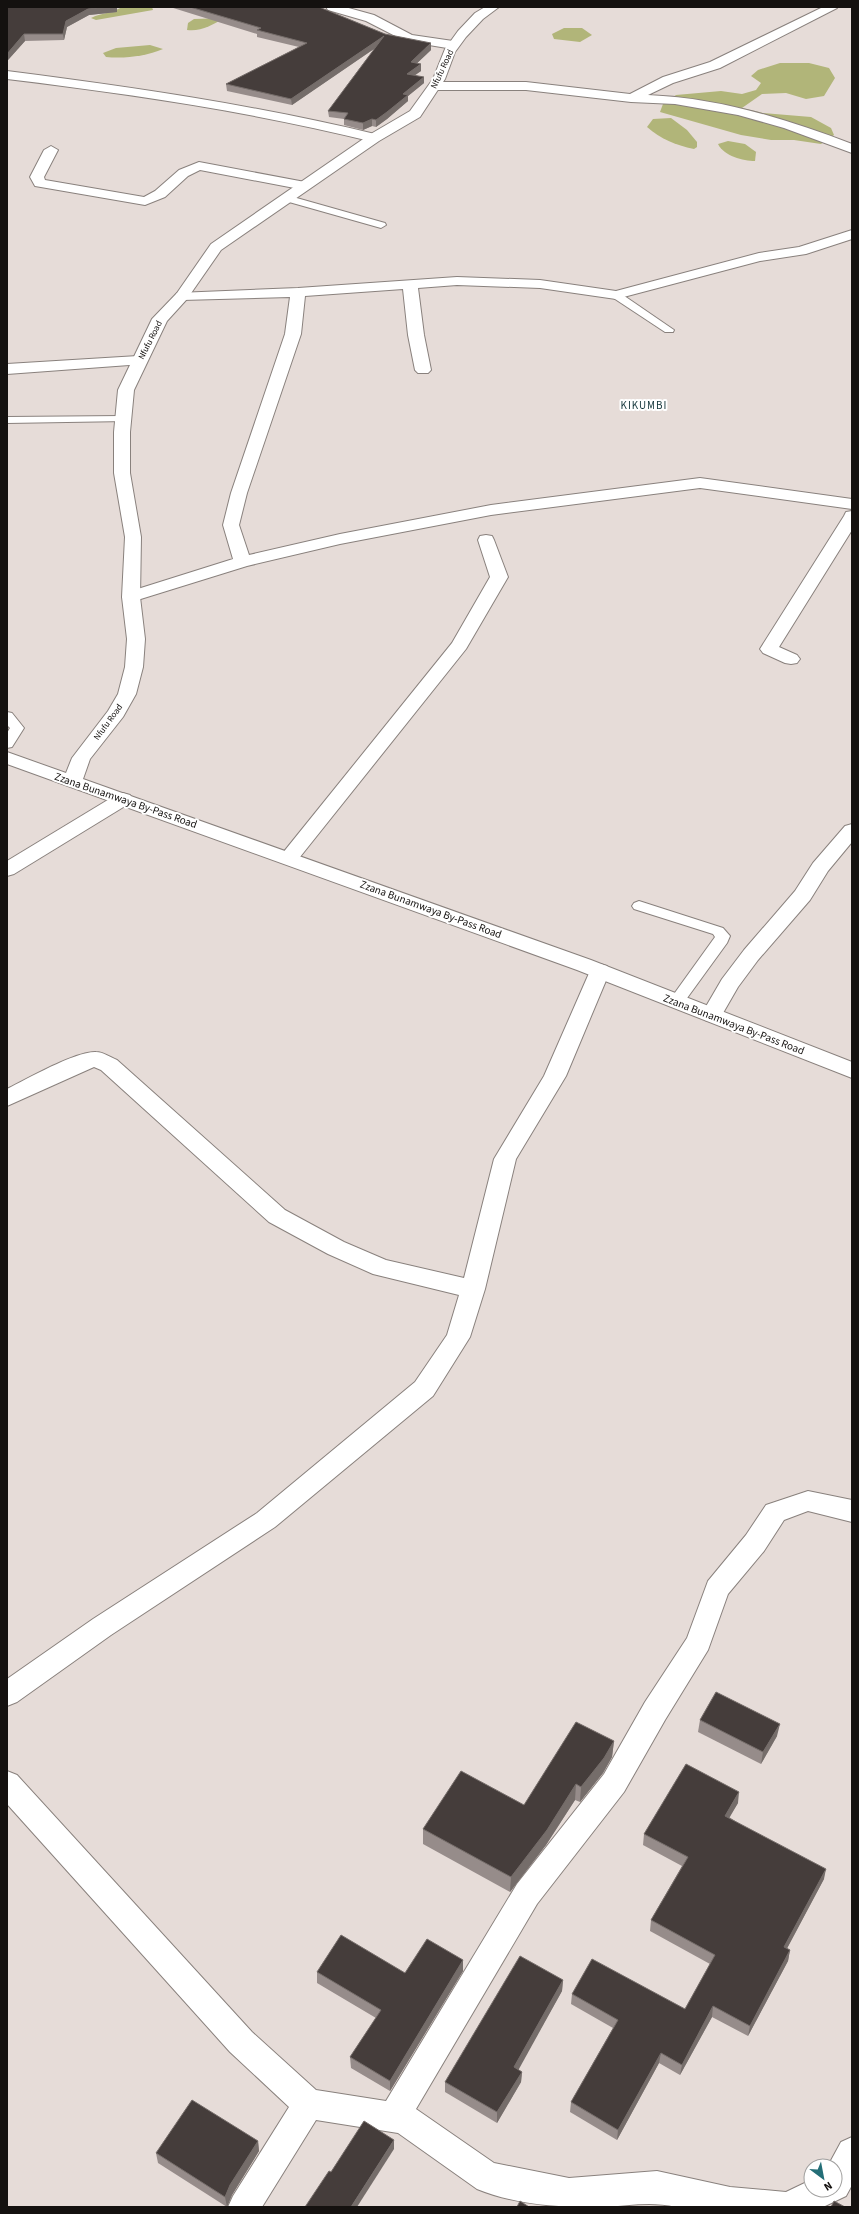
<svg xmlns="http://www.w3.org/2000/svg" width="859" height="2214" font-family="'Source Sans 3',sans-serif">
  <rect width="100%" height="100%" fill="#e6dcd8"/>
  <g fill="#b1b579">
    <path d="M122 7H152L153 10 96 20 91 18C101 13 112 13 122 7Z"/>
    <path d="M224 18C213 25 200 32 187 30L188 23 194 19Z"/>
    <path d="M564 28H582L592 35 580 42 554 39 552 34Z"/>
    <path d="M150 45 163 49C146 56 125 59 106 57L103 53 116 48Z"/>
    <path d="M780 63H809L829 68 835 78 824 96 806 99 786 93 762 94 742 108 763 113 811 117 831 128 834 135 821 144 794 140H771L741 135 660 112 663 104 676 95 721 91 742 94 756 90 761 83 751 76 758 70Z"/>
    <path d="M671 118 687 130 697 142V147L694 149C675 145 661 139 647 127L653 119Z"/>
    <path d="M728 141 745 144 756 152 755 161C743 161 724 156 718 144Z"/>
  </g>
  <g fill="none" stroke-linecap="round" stroke-linejoin="round">
    <g stroke="#89817d" stroke-width="2">
      <g id="service">
        <path d="M286 195 385 223 386 225 381 228 282 200V196Z"/>
        <path d="M616 292 620 293 674 330 673 332H665L612 297 611 295Z"/>
        <path d="M123 416 129 419 127 421 7 423V417Z"/>
        <path d="M7 712 12 713 24 728 12 747 7 748V733L10 728 7 725Z"/>
        <path d="M639 901 723 928 730 936 727 943 682 1005H672L669 1001 715 937 713 934 634 909 632 906 634 903Z"/>
      </g>
    </g>
    <g stroke="#89817d" stroke-width="2">
      <g id="minor">
        <path d="M326 7H345L374 15 412 35 453 41 459 45 453 49 405 41 366 21 328 10Z"/>
        <path d="M823 7 837 8 720 68 673 83 648 95C720 98 786 119 852 144V153L784 128 738 115 675 104 631 102 526 90H435L429 86 435 82H526L630 94 663 77 710 62Z"/>
        <path d="M7 71C132 87 256 105 379 135L381 138 374 142C253 112 131 94 7 79Z"/>
        <path d="M51 146 58 150 44 177 45 180 144 197 155 191 179 170 199 162 305 182 312 186 305 190 200 170 188 176 165 197 145 205 35 186 30 177 44 150Z"/>
        <path d="M852 230V239L806 254 760 261 616 299 540 288 457 285 418 288 424 335 431 370 428 373H418L415 370 408 335 403 289 305 296 301 334 247 493 239 525 249 555 340 534 491 505 700 478 852 499V509L700 488 491 515 340 544 247 566 131 602 125 601 122 597 125 593 233 559 223 525 231 493 285 334 290 297 182 300 177 299 175 296 177 293 298 288 457 277 540 280 616 291 759 253 799 247Z"/>
        <path d="M138 356 143 358 146 361 143 364 7 374V364Z"/>
        <path d="M852 511V530L779 647 797 655 800 659 797 663 791 664 785 663 763 653 760 649 844 516 846 512Z"/>
        <path d="M486 535 492 536 494 540 508 577 466 649 296 862 289 864 282 862 279 858 282 854 452 643 490 577 478 540 480 536Z"/>
        <path d="M123 793 130 795 133 799 130 803 14 874 7 876V861L116 795Z"/>
        <path d="M852 824V842L828 871 810 900 758 960 738 987 719 1020 712 1022 705 1020 701 1015 722 979 744 950 795 891 813 863 845 826Z"/>
        <path d="M600 964 607 966 610 971 566 1076 516 1159 485 1289 470 1337 433 1396 275 1527 111 1635 17 1702 7 1706V1679L93 1619 257 1513 415 1382 447 1335 459 1295 373 1274 328 1254 269 1222 101 1070 94 1067 7 1106V1089C27 1079 76 1051 96 1052 103 1052 110 1057 117 1060L285 1210 344 1242 386 1260 464 1278 494 1159 544 1076 590 971 593 966Z"/>
        <path d="M808 1491 852 1500V1522L808 1511 784 1520 764 1551 728 1594 708 1650 665 1720 624 1792 537 1904 416 2109 494 2163 569 2178 657 2171 730 2187 786 2192 811 2180V2190H835V2166H828L841 2142 852 2137V2185L846 2196 823 2207H676C650 2201 629 2206 603 2207 562 2208 516 2205 477 2189L398 2133 316 2120 262 2207H228L233 2196 289 2107 230 2052 7 1804V1771L17 1775 252 2032 316 2090 386 2101 517 1884 604 1774 645 1702 687 1638 708 1581 746 1535 766 1505Z"/>
      </g>
    </g>
    <g stroke="#89817d" stroke-width="2">
      <path id="tertiary" d="M485 7H499L483 19 466 37 455 52 445 79 420 117 379 141 221 250 187 299 167 321 134 390 130 432V473L141 537 140 597 145 639 143 667 136 694 123 717 90 759 83 779 591 960 852 1062V1078L577 970 7 764V752L66 773 72 758 108 711 118 694 125 667 127 639 122 597 125 537 114 473V432L118 390 152 319 177 293 211 244 369 135 410 111 433 79 445 49 458 31 475 13Z"/>
    </g>
    <use href="#service" fill="#fff" fill-rule="evenodd"/>
    <use href="#minor" fill="#fff" fill-rule="evenodd"/>
    <use href="#tertiary" fill="#fff" fill-rule="evenodd"/>
  </g>
  <g fill="#968c8a">
    <path d="M7 7 117 12 89 15 67 27 64 40 25 41 8 60H7Z"/>
    <path d="M170 7H321V8L385 34 431 50 417 63 421 71 414 75 424 83 408 96V101L387 119 376 127 372 126 363 130 344 125V119L329 117 328 111 374 49 292 105 227 91 226 84 299 47 257 37V34Z"/>
    <path d="M700 1720 777 1736 761 1764 698 1732Z"/>
    <path d="M614 1741 612 1757 603 1773 580 1802 575 1800 546 1845 510 1892 423 1844V1829L524 1805Z"/>
    <path d="M738 1803 729 1817 824 1879 787 1948 790 1950 788 1961 748 2036 712 2017 680 2075 659 2063 617 2140 570 2112 571 2102 613 2028 571 2004 572 1994 685 2009 710 1964 650 1931 651 1920 682 1866 643 1845 644 1834Z"/>
    <path d="M463 1960V1971L390 2091 351 2068 350 2057 376 2018 317 1983V1972L405 1973Z"/>
    <path d="M563 1980 562 1991 518 2069 522 2072 521 2082 497 2123 445 2092V2082Z"/>
    <path d="M258 2141 259 2151 232 2195 227 2207 158 2163 156 2153Z"/>
  </g>
  <g fill="#756d6a">
    <path d="M107 7H117V12L89 15 67 27 64 40 63 34 66 21 88 9Z"/>
    <path d="M24 34 25 41 8 60 7 54Z"/>
    <path d="M384 36V42L292 105 291 99Z"/>
    <path d="M431 43V50L411 69V62Z"/>
    <path d="M421 64V71L407 81V74Z"/>
    <path d="M424 77V83L408 96V101L387 119 376 127V120L403 94Z"/>
    <path d="M372 119V126L363 130V123Z"/>
    <path d="M780 1724 777 1736 761 1764 763 1752Z"/>
    <path d="M614 1741 612 1757 603 1773 580 1802 581 1787Z"/>
    <path d="M576 1784 575 1800 546 1845 510 1892 511 1877Z"/>
    <path d="M739 1792 738 1803 724 1827 725 1816Z"/>
    <path d="M826 1869 824 1879 782 1958 784 1947Z"/>
    <path d="M790 1950 788 1961 748 2036 750 2026Z"/>
    <path d="M463 1960V1971L390 2091V2081Z"/>
    <path d="M563 1980 562 1991 514 2078V2067Z"/>
    <path d="M713 2006 712 2017 680 2075 682 2065Z"/>
    <path d="M661 2053 659 2063 617 2140 618 2130Z"/>
    <path d="M522 2072 521 2082 497 2123V2112Z"/>
    <path d="M394 2140V2149L357 2207H351Z"/>
    <path d="M258 2141 259 2151 232 2195 227 2207 225 2197 230 2185Z"/>
  </g>
  <g fill="#453d3b" stroke="#756d6a">
    <path d="M7 7H107L88 9 66 21 63 34H24L7 54Z"/>
    <path d="M190 7H319L385 34 431 43 411 62 421 64 407 74 424 77 403 94 408 95 387 112 376 120 372 119 363 123 344 119 348 113 328 111 384 36 291 99 226 84 307 43 257 30 261 28Z"/>
    <path d="M716 1692 780 1724 763 1752 700 1720Z"/>
    <path d="M576 1722 614 1741 604 1758 581 1787 576 1784 547 1830 511 1877 423 1829 461 1771 524 1805Z"/>
    <path d="M686 1764 739 1792 725 1816 826 1869 784 1947 790 1950 750 2026 713 2006 682 2065 661 2053 618 2130 571 2102 618 2020 572 1994 592 1959 685 2009 715 1955 651 1920 688 1857 644 1834Z"/>
    <path d="M341 1935 405 1973 427 1939 463 1960 390 2081 350 2057 381 2010 317 1972Z"/>
    <path d="M520 1956 563 1980 514 2067 522 2072 497 2112 445 2082Z"/>
    <path d="M192 2100 258 2141 230 2185 225 2197 156 2153Z"/>
    <path d="M364 2121 394 2140 351 2207H305L329 2171 331 2172Z"/>
    <path d="M520 2201 529 2207H517Z"/>
    <path d="M834 2201 845 2207H831Z"/>
  </g>
  <g text-anchor="middle" stroke-width="4" stroke-linejoin="round" paint-order="stroke">
    <g font-size="9" fill="#14110f" stroke="#fff">
      <text transform="translate(442 69) rotate(-65)" y="3">Nfufu Road</text>
      <text transform="translate(150 340) rotate(-63)" y="3">Nfufu Road</text>
      <text transform="translate(108 722) rotate(-54)" y="3">Nfufu Road</text>
    </g>
    <g font-size="11" letter-spacing="1" fill="#14363b" stroke="#fff">
      <text x="644" y="409">KIKUMBI</text>
    </g>
    <g font-size="11" fill="#14110f" stroke="#fff">
      <text transform="translate(126 800) rotate(19)" y="4">Zzana Bunamwaya By-Pass Road</text>
      <text transform="translate(431 909) rotate(20)" y="4">Zzana Bunamwaya By-Pass Road</text>
      <text transform="translate(734 1024) rotate(21)" y="4">Zzana Bunamwaya By-Pass Road</text>
    </g>
  </g>
  <rect width="859" height="2214" fill="none" stroke="#14110f" stroke-width="16"/>
  <g transform="translate(823 2178) rotate(148)"><circle r="19" fill="#ffffff" stroke="#a1a09f"/>
  <path d="M0-3L7 15L0 10L-7 15Z" fill="#246e77"/>
  <text y="-6" font-size="11" font-weight="bold" text-anchor="middle" fill="#14110f">N</text>
  </g>
</svg>
